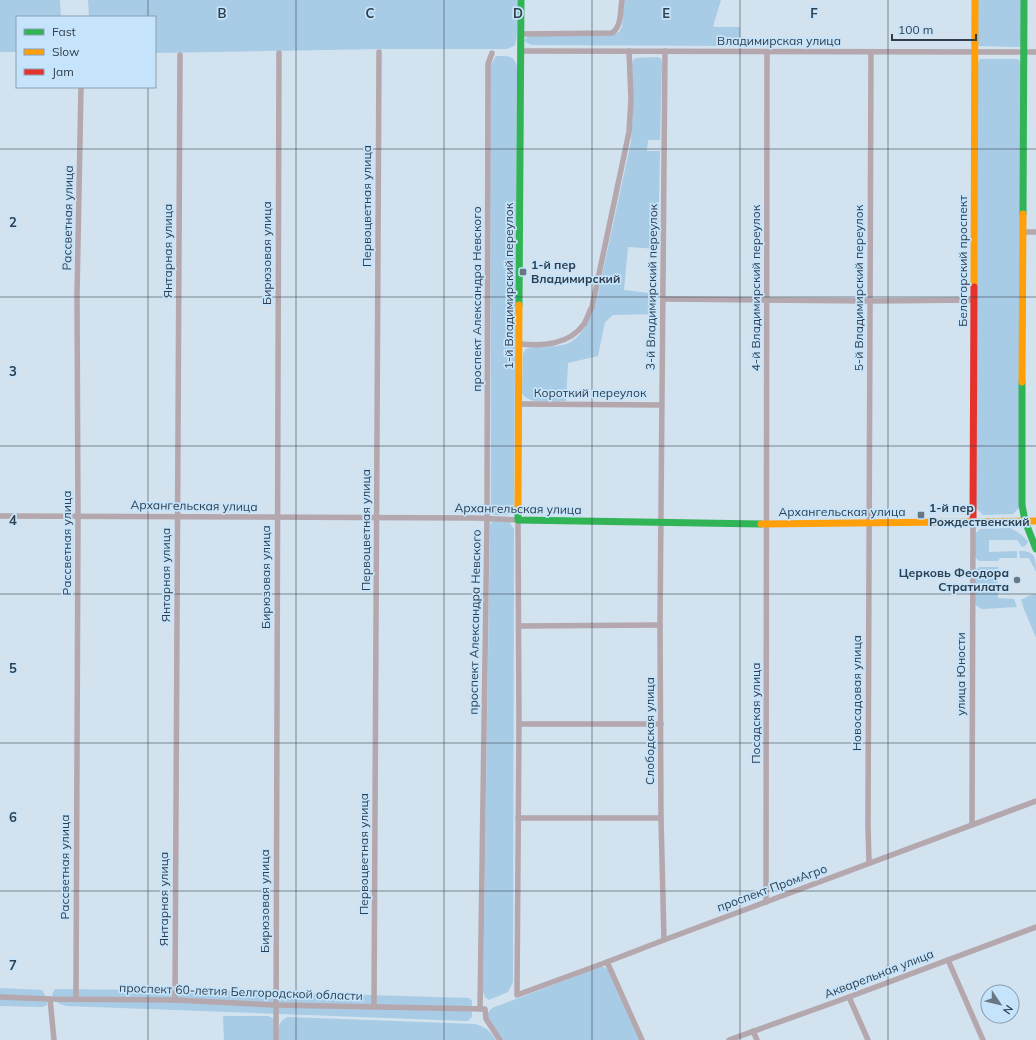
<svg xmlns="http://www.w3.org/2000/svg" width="1036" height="1040" font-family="Mulish,sans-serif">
  <rect width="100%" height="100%" fill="#d2e2ee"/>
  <g fill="#a8cbe6">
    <path d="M0 0H60L61 17H17V52H0Z"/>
    <path d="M88 0H517C517 8 518 40 515 45 513 47 509 48 506 49H382L155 53V17H89Z"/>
    <path d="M624 0H721L713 26 715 27H740V43L737 46 538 45C532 45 528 45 524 40L527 37 531 36 612 35 619 32 622 27Z"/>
    <path d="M977 0H1022V47L977 46Z"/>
    <path d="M496 56C507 56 514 54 517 67L514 505 511 513 506 515H494L491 509 490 66Z"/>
    <path d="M658 57 661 59 662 63 660 140H648L647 151H660L658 249 628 247 624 290 657 294 655 314 613 315 605 322 598 356 568 363 566 401C552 401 530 406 522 393L523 354 526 349C538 345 551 348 563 345 582 341 590 318 596 303L631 142 633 107 632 64 633 60 636 58Z"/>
    <path d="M980 59H1018L1022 64 1020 507 1013 514 983 515 976 508 978 63Z"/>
    <path d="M494 521 509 522 514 529 513 982 508 992 489 1000 485 997 483 992 490 526 491 523Z"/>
    <path d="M1010 528C1017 531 1023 535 1028 542L1025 546 1022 547 1017 540H989V552L1017 551V558H1000L998 561H979L975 557V534L980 529Z"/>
    <path d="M1019 551C1036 551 1036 558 1036 572L1029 558H1020Z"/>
    <path d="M979 567H998V598L1014 599 1017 607 982 609 978 607 975 604V571Z"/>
    <path d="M1036 594V638L1024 609 1021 599H1024L1028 596Z"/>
    <path d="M600 967H604L607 969 639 1040H503L488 1019 487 1014 492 1008Z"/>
    <path d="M0 988 42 990 47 998V1005L43 1007 0 1006Z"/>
    <path d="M55 989 238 991 469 998 472 1001V1017L468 1021 67 1006C59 1004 54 1002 52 994Z"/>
    <path d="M223 1016H268L273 1018 274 1021V1040H224Z"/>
    <path d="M287 1017 475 1024C486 1027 490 1031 496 1040H277C278 1029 277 1023 287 1017Z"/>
  </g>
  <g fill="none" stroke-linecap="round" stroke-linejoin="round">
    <g stroke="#b4a7ad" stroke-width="5.5">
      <path d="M521 34 612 33C622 26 620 11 622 0"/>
      <path d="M522 51 1036 52"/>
      <path d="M1023 232H1036"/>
      <path d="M664 299 870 301 973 300"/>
      <path d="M520 344C543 346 569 345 584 324 587 319 589 312 592 307L629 132 631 99 629 51"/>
      <path d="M519 404 661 405"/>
      <path d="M0 516 476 518 518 520 519 724 517 995 607 962 664 940 1036 801"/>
      <path d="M519 626 660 625"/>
      <path d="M519 724H661"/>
      <path d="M518 818H661"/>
      <path d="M972 825 973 522"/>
      <path d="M869 863 868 825 871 52"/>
      <path d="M766 902 767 52"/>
      <path d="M664 940 661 818 660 625 665 51"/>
      <path d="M948 960 983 1040"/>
      <path d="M607 962 642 1040"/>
      <path d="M0 997 50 999 175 1000 275 1005 485 1009 486 1019 500 1040"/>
      <path d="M849 997 868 1040"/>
      <path d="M76 998 78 516 77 294 81 87"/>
      <path d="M50 999 54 1040"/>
      <path d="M175 1000 180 55"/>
      <path d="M374 1007 379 52"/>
      <path d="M480 1009 487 519 488 64 492 53"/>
      <path d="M753 1031 757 1040"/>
      <path d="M276 1040 279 53"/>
      <path d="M729 1040 849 997 1036 927"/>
    </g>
    <g stroke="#30b455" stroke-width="7">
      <path d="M1023 214 1024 0"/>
      <path d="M519 305 521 0"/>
      <path d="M1022 382V505L1025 521 1036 549"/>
      <path d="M518 507V520L761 524"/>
    </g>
    <g stroke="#ff9f0a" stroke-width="7">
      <path d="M974 287 975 0"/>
      <path d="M1022 382 1023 214"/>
      <path d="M518 507 519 305"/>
      <path d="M761 524 1036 521"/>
    </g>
    <path stroke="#e5322d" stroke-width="7" d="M973 522 974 287"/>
  </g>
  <path fill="none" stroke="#2f3e4a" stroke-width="1" stroke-opacity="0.55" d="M148 0V17M296 0V1040M444 0V1040M592 0V1040M740 0V1040M888 0V1040M148 87V1040M0 149H1036M0 297H1036M0 446H1036M0 594H1036M0 743H1036M0 891H1036"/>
  <g fill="#687783" stroke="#c5e3fb" stroke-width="1.5">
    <rect x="519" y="268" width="8" height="8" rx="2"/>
    <rect x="917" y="511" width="8" height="8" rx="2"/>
    <circle cx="1017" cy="580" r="4"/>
  </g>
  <g text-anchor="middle" stroke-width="3.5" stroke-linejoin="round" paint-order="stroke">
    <g font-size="12" fill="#2f3e4a" stroke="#c5e3fb">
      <text x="779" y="45">Владимирская улица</text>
      <text transform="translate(367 206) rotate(-90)" y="4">Первоцветная улица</text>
      <text transform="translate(68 218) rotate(-89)" y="4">Рассветная улица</text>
      <text transform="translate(168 251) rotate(-90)" y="4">Янтарная улица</text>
      <text transform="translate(267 253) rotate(-90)" y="4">Бирюзовая улица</text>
      <text transform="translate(963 261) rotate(-90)" y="4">Белогорский проспект</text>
      <text transform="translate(509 286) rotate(-90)" y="4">1-й Владимирский переулок</text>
      <text transform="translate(652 287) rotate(-89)" y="4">3-й Владимирский переулок</text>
      <text transform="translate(756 288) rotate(-90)" y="4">4-й Владимирский переулок</text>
      <text transform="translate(859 288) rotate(-90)" y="4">5-й Владимирский переулок</text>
      <text transform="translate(477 299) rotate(-90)" y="4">проспект Александра Невского</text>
      <text x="590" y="397">Короткий переулок</text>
      <text transform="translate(194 506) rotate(1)" y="4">Архангельская улица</text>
      <text transform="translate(518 509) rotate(1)" y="4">Архангельская улица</text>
      <text x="842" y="516">Архангельская улица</text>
      <text transform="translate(366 530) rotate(-90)" y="4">Первоцветная улица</text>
      <text transform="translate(67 543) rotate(-90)" y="4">Рассветная улица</text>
      <text transform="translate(166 575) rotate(-90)" y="4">Янтарная улица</text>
      <text transform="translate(266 577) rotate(-90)" y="4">Бирюзовая улица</text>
      <text transform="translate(475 622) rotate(-89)" y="4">проспект Александра Невского</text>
      <text transform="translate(961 674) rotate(-90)" y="4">улица Юности</text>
      <text transform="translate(857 693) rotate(-90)" y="4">Новосадовая улица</text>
      <text transform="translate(756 713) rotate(-90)" y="4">Посадская улица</text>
      <text transform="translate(650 731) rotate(-90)" y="4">Слободская улица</text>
      <text transform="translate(364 854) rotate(-90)" y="4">Первоцветная улица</text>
      <text transform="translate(65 867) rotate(-90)" y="4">Рассветная улица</text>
      <text transform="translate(772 888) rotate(-20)" y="4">проспект ПромАгро</text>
      <text transform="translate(164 899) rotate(-90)" y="4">Янтарная улица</text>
      <text transform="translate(265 901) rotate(-90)" y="4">Бирюзовая улица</text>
      <text transform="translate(879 974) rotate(-21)" y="4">Акварельная улица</text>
      <text transform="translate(241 992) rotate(2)" y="4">проспект 60-летия Белгородской области</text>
    </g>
    <g font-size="12" font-weight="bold" fill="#2f3e4a" stroke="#c5e3fb" text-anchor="start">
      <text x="531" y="269">1-й пер<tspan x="531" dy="14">Владимирский</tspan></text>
      <text x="929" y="512">1-й пер<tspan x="929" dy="14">Рождественский</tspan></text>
      <text x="1009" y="577" text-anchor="end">Церковь Феодора<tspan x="1009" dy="14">Стратилата</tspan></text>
    </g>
  </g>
  <g font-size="13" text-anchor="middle" font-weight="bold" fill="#2f3e4a" stroke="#c5e3fb" stroke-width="3.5" stroke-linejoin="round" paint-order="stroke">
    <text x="222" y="18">B</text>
    <text x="370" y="18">C</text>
    <text x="518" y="18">D</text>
    <text x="666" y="18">E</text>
    <text x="814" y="18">F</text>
    <text x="13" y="227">2</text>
    <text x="13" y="376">3</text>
    <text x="13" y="525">4</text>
    <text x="13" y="673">5</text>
    <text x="13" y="822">6</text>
    <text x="13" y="970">7</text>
  </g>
  <rect x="16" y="16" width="140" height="72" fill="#c5e3fb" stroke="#89a1b4"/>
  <rect x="24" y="29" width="20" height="6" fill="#30b455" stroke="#89a1b4"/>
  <text x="52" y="36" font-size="12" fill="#2f3e4a">Fast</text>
  <rect x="24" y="49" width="20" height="6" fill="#ff9f0a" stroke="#89a1b4"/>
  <text x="52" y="56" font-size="12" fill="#2f3e4a">Slow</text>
  <rect x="24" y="69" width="20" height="6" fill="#e5322d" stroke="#89a1b4"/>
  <text x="52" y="76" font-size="12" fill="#2f3e4a">Jam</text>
  <g transform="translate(1000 1004) rotate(125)"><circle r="19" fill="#c5e3fb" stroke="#89a1b4"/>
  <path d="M0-3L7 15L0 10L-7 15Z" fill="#687783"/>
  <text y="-6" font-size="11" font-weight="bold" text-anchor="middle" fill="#2f3e4a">N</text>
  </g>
  <path d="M892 34v6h84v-6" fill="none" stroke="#2f3e4a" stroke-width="2"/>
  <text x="898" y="34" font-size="12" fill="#2f3e4a" stroke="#c5e3fb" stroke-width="3" paint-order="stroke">100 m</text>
</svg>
